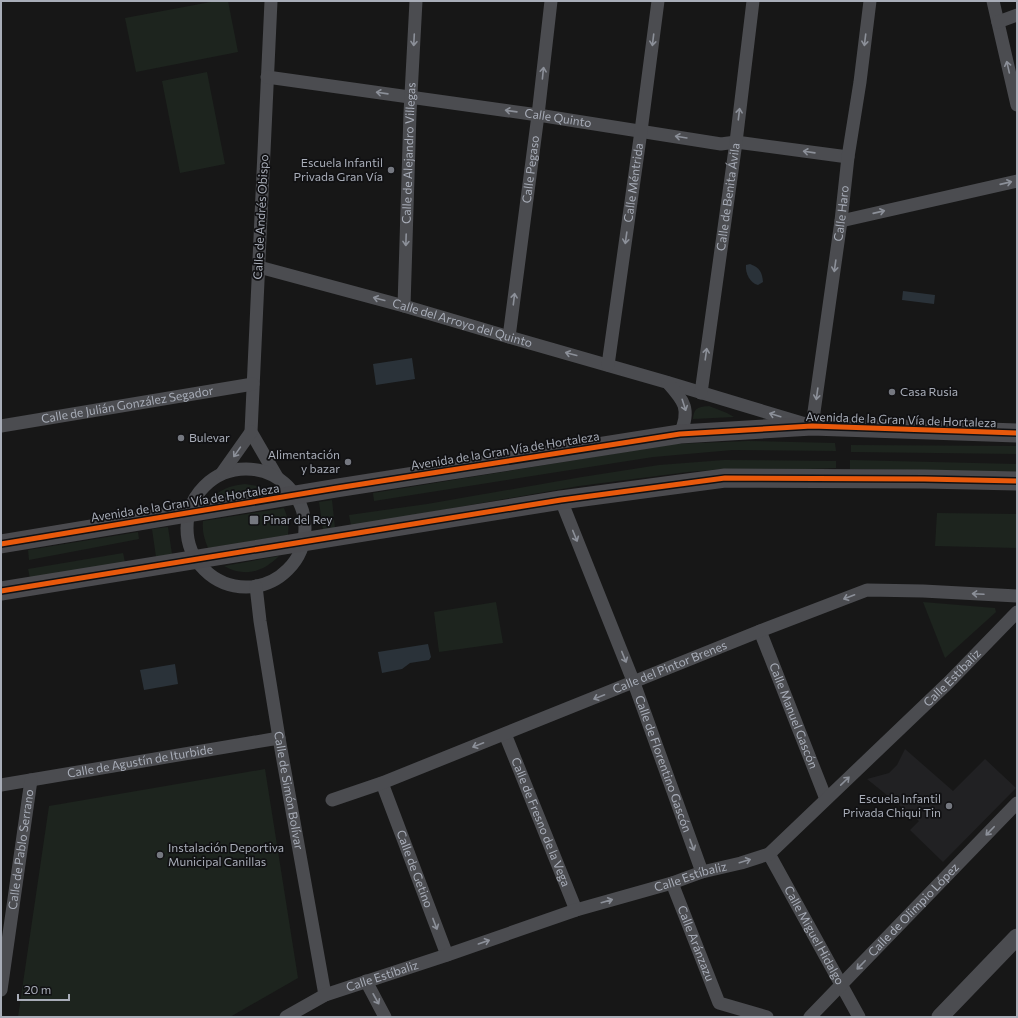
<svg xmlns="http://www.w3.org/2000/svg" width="1018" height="1018" font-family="Commissioner,sans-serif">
  <rect width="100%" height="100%" fill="#171717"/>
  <path fill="#212123" d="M905 749 953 791 985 759 1016 788 943 862 910 830 919 821 867 779 889 773 897 765Z"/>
  <g fill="#1d241e">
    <path d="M216 1H228L238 52 136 72 125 18Z"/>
    <path d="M207 72 225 164 180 173 162 81Z"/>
    <path d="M709 406 727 413 734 417 693 419C694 407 699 407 709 406Z"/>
    <path d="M748 441 835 443 836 451 733 450 653 457 374 501 373 493 674 444Z"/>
    <path d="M851 445 1017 446V454L851 452Z"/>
    <path d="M724 460 836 461V468L787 470 723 469 688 472 579 486 351 526 349 515 427 504 582 477 659 465Z"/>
    <path d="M850 460 1017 464V472L850 469Z"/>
    <path d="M245 484 258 486 271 491 209 501C220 489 229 486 245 484Z"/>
    <path d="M332 500 335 528 323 530 319 502Z"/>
    <path d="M284 508C288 518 289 525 288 535L208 548C204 538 202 531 203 521Z"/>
    <path d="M937 513 1017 514V548L935 546Z"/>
    <path d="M168 527 172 554 156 557 152 529Z"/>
    <path d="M138 532 139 539 29 560 28 550Z"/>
    <path d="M123 553 125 562 30 578 28 569Z"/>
    <path d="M279 556C262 573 244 577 224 566Z"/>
    <path d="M496 602 503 643 439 652 434 612Z"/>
    <path d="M923 602 995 608 996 612 945 658Z"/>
    <path d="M265 769 298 978 230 1017H18L49 806Z"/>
  </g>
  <g fill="#2a3239">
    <path d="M750 264C760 268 762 272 763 282L758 285C750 283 745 273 746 265Z"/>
    <path d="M903 291 935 295 934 304 902 300Z"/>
    <path d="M412 358 415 379 376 385 373 364Z"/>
    <path d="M428 644 431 657 429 660 410 663 402 669 382 673 378 652Z"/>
    <path d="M175 664 178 684 144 690 140 670Z"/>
  </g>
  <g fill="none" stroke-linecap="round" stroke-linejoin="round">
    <g stroke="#4b4c50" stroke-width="13">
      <path d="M271 1 251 432 277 477"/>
      <path d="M993 1 1017 105"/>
      <path d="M998 22 1017 15"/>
      <path id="s1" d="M267 77 538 115 721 144 736 142 848 157"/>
      <path d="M841 221 1017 181"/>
      <path id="s2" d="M259 267 404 306 509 337 666 382 812 426 841 221 848 157 860 82 870 1"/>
      <path id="s3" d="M404 306 410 113 416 1"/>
      <path id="s4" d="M509 337 538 115 551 1"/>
      <path id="s5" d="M608 365 641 131 658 1"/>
      <path d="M668 383C684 401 691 409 680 434"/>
      <path id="s6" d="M701 393 736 142 753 1"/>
      <path id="s7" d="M1 426 253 384"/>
      <circle cx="246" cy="528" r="59"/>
      <path d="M222 473 251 432"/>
      <path id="s8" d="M561 500 634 683 702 872"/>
      <path id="s9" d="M256 586 260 621 279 738 325 995"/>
      <path id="s10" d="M760 631 826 799"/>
      <path id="s11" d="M505 734 576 910"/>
      <path id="s12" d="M382 783 447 955"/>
      <path id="s13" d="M1 785 279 738"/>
      <path id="s14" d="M332 800 382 783 760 631 867 590 923 591 1017 596"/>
      <path id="s15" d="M769 854 859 1017"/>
      <path id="s16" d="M672 883 719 1003 767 1017"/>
      <path d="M366 981 385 1017"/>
      <path id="s17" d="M1 990 31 780"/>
      <path id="s18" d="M286 1017 325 995 447 955 576 910 672 883 702 872 741 863 769 854 949 682 1017 612"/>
      <path id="s19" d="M810 1017 1017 803"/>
    </g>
    <path stroke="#4b4c50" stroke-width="17" d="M940 1017 1017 937"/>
    <g stroke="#4a4a4e" stroke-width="19">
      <path d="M1 544 337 488 680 434 812 426 1017 433"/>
      <path d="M1 591 561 500 725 478 924 479 1017 481"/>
    </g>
    <g stroke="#111113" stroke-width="8">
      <g id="cycleway">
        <path d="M1 544 337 488 680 434 812 426 1017 433"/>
        <path d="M1 591 561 500 725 478 924 479 1017 481"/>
      </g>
    </g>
    <use href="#cycleway" stroke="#e8590c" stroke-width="5"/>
  </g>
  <defs><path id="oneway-shaft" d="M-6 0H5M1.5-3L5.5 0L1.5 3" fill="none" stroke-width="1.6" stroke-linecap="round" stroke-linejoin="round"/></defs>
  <g stroke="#8c9099">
    <use href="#oneway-shaft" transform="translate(414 40) rotate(93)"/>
    <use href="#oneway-shaft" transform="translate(653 40) rotate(97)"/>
    <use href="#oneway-shaft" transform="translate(865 40) rotate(97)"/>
    <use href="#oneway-shaft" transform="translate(1008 67) rotate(-103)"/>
    <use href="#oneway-shaft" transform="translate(543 73) rotate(-84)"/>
    <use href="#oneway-shaft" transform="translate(382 93) rotate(-172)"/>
    <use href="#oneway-shaft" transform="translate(511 111) rotate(-172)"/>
    <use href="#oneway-shaft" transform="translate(739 114) rotate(-83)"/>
    <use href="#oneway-shaft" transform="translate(681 137) rotate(-171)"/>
    <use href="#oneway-shaft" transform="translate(809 152) rotate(-172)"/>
    <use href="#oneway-shaft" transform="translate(1006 183) rotate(-13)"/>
    <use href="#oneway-shaft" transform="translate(879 212) rotate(-13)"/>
    <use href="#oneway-shaft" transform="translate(626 238) rotate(98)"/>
    <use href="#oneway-shaft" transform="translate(406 240) rotate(92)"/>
    <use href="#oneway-shaft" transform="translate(835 266) rotate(98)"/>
    <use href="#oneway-shaft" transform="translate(379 299) rotate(-165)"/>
    <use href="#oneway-shaft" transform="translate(514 299) rotate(-83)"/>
    <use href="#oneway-shaft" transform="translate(571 354) rotate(-165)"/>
    <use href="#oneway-shaft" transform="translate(706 354) rotate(-82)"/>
    <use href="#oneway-shaft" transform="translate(817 394) rotate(98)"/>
    <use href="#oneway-shaft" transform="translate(684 405) rotate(72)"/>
    <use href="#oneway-shaft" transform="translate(775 415) rotate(-163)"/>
    <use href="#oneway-shaft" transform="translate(237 452) rotate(125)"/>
    <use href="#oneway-shaft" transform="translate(575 536) rotate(68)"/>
    <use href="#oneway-shaft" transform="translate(978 594) rotate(-177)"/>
    <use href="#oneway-shaft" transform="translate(849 597) rotate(159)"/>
    <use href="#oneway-shaft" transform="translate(624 657) rotate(68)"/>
    <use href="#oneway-shaft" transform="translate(599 697) rotate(158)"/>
    <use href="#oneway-shaft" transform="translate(478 745) rotate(158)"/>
    <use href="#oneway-shaft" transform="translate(845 781) rotate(-44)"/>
    <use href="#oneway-shaft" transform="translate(990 831) rotate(134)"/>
    <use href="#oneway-shaft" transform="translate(692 845) rotate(70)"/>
    <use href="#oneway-shaft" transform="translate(745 861) rotate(-17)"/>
    <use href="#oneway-shaft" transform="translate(607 901) rotate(-16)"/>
    <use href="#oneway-shaft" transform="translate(435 924) rotate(69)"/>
    <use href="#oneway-shaft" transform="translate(484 942) rotate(-19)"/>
    <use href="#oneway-shaft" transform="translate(861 965) rotate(134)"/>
    <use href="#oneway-shaft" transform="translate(376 999) rotate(61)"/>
  </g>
  <g fill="#757880" stroke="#111113" stroke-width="1.5">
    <circle cx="391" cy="170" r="4"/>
    <circle cx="892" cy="392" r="4"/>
    <circle cx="181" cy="438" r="4"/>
    <circle cx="348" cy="462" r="4"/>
    <rect x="249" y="515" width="10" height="10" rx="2"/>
    <circle cx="949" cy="806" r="4"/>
    <circle cx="160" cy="855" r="4"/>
  </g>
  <g text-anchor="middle" stroke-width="3.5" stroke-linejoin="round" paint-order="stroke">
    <g font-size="12" fill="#a8adb8" stroke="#111113">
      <text dy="4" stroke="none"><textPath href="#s1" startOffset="294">Calle Quinto</textPath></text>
      <text dy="4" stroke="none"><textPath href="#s3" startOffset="153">Calle de Alejandro Villegas</textPath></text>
      <text dy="4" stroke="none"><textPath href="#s4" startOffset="169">Calle Pegaso</textPath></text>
      <text dy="4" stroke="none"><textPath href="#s5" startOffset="184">Calle Méntrida</textPath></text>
      <text dy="4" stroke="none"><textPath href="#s6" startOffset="198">Calle de Benita Ávila</textPath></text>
      <text dy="4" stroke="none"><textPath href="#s2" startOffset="790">Calle Haro</textPath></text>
      <text transform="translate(261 217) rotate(-87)" y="4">Calle de Andrés Obispo</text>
      <text dy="4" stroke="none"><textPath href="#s2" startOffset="211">Calle del Arroyo del Quinto</textPath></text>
      <text dy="4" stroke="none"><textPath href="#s7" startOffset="128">Calle de Julián González Segador</textPath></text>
      <text transform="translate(901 420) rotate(2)" y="4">Avenida de la Gran Vía de Hortaleza</text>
      <text transform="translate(505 451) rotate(-9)" y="4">Avenida de la Gran Vía de Hortaleza</text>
      <text transform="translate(185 503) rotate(-9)" y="4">Avenida de la Gran Vía de Hortaleza</text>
      <text dy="4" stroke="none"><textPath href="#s14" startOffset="363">Calle del Pintor Brenes</textPath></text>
      <text dy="4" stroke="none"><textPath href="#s18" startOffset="765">Calle Estíbaliz</textPath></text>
      <text dy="4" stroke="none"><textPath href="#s10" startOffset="91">Calle Manuel Gascón</textPath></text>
      <text dy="4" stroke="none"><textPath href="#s13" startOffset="141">Calle de Agustín de Iturbide</textPath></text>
      <text dy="4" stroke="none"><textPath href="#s8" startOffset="283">Calle de Florentino Gascón</textPath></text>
      <text dy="4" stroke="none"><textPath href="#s9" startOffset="207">Calle de Simón Bolívar</textPath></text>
      <text dy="4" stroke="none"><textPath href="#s11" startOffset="95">Calle de Fresno de la Vega</textPath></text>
      <text dy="4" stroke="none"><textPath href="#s17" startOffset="142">Calle de Pablo Serrano</textPath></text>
      <text dy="4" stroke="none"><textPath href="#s12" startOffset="92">Calle de Getino</textPath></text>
      <text dy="4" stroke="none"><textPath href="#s18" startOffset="429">Calle Estíbaliz</textPath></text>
      <text dy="4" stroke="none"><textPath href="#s19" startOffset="149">Calle de Olimpio López</textPath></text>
      <text dy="4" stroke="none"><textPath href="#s15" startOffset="93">Calle Miguel Hidalgo</textPath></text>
      <text dy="4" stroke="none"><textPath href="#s16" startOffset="65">Calle Aránzazu</textPath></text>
      <text dy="4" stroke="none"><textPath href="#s18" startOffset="105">Calle Estíbaliz</textPath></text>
    </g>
    <g font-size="12" fill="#a8adb8" stroke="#111113" text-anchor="start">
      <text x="383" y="167" text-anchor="end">Escuela Infantil<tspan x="383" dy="14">Privada Gran Vía</tspan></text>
      <text x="900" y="396">Casa Rusia</text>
      <text x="189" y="442">Bulevar</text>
      <text x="340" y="459" text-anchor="end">Alimentación<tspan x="340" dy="14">y bazar</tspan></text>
      <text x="263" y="524">Pinar del Rey</text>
      <text x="941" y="803" text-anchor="end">Escuela Infantil<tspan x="941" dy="14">Privada Chiqui Tin</tspan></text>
      <text x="168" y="852">Instalación Deportiva<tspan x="168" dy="14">Municipal Canillas</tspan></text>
    </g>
  </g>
  <rect width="1018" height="1018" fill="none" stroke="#a8adb8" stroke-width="4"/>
  <path d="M18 994v6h51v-6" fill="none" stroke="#a8adb8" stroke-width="2"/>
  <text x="24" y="994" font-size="12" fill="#a8adb8" stroke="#111113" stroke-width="3" paint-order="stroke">20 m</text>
</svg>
